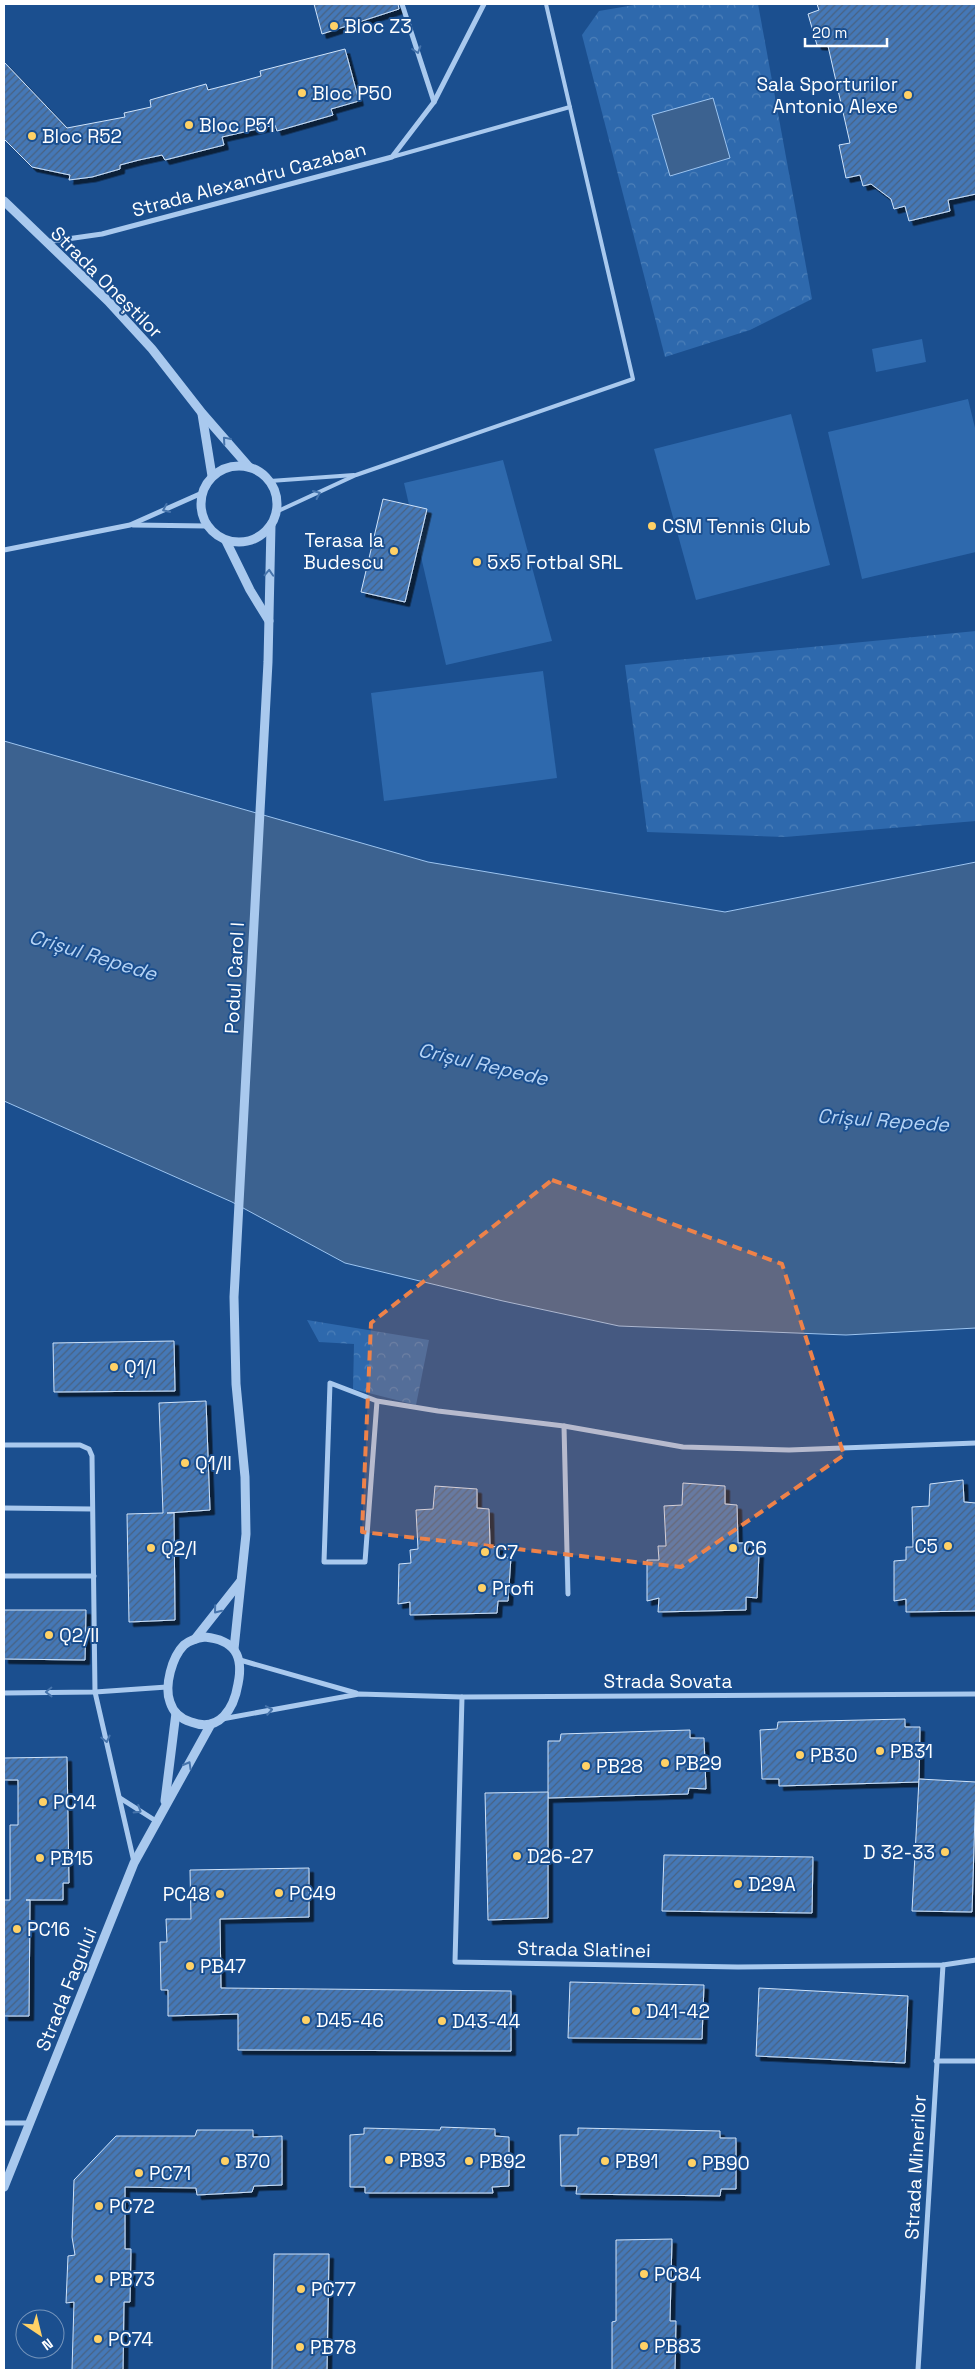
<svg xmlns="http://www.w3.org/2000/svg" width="980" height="2374" font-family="'Space Grotesk',sans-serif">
  <defs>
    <pattern id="park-crowns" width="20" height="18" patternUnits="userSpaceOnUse" patternTransform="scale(1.25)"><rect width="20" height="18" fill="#2e69ad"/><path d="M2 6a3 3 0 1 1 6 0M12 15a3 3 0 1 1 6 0" fill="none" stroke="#4d80b9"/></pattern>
    <pattern id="building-hatch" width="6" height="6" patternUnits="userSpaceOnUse" patternTransform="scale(1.25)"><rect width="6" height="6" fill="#4478b7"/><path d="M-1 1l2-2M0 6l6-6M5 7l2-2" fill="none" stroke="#486282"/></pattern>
    <filter id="shadow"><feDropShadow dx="4.5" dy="4.5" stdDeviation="0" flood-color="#0009"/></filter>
  </defs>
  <rect width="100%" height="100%" fill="#1b4f8f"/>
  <g fill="#2e69ad">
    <path d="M922 339 926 362 876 372 872 349Z"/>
    <path d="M968 399 976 432V552L862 579 828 432Z"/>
    <path d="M791 414 830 565 696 600 654 449Z"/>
    <path d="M503 460 552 641 446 665 404 483Z"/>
    <path d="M543 671 557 778 384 801 371 693Z"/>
  </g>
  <g fill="url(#park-crowns)">
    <path d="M640 4H758L812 299 750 330 665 357 582 35 599 11Z"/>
    <path d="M976 631V821L785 837 647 832 625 665Z"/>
    <path d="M307 1320 429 1340 416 1405 353 1389 354 1344 319 1342Z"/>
  </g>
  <g fill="#3c6290" stroke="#9cc4f0">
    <path d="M713 98 730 158 670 176 652 115Z"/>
    <path d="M4 741 428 862 725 912 976 862V1328L846 1335 619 1326 503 1301 345 1263 232 1202 4 1101Z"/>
  </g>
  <g fill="url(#building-hatch)" stroke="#cfe3fa" filter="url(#shadow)">
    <path d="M314 4H398L399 9 322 34Z"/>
    <path d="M817 4H976V194L948 200 950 211 909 221 905 206 894 209 891 199 871 184 863 186 860 175 846 178 839 145 850 143 828 46 817 45 808 14 819 10Z"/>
    <path d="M345 49 359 101 331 109 333 115 277 131 275 125 222 137 224 145 165 160 162 155 139 160 120 165V169L92 177 69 180 70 175 32 167 4 139V62L67 128 125 117 124 113 151 107 150 100 206 84 208 90 239 82 261 76 260 71Z"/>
    <path d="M383 499 427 509 405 602 361 592Z"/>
    <path d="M174 1341 175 1391 54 1392 53 1343Z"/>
    <path d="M206 1401 210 1510 167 1513H174L175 1620 129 1622 127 1514 163 1513 159 1403Z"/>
    <path d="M963 1480 964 1502 976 1503V1611L906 1612V1599L894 1601V1561L906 1560V1547H913L912 1507 929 1506 930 1484Z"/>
    <path d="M683 1483 725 1486V1504L737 1505 738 1543H748L747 1555 759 1553 757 1598 746 1597V1610L658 1612 659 1598 647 1601V1560H659L658 1546H666L664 1506 682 1505Z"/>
    <path d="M435 1486 477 1489V1508L489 1509 490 1547 499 1546V1558L511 1557 508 1601H498L497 1613 410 1615V1602L398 1604 399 1564 411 1563 410 1550 418 1549 416 1510 433 1509Z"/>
    <path d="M4 1610H86L85 1660 4 1659Z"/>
    <path d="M905 1719V1727H920L919 1782 779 1786V1779H762L760 1730 777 1729 778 1722Z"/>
    <path d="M690 1730V1738H704L706 1789 689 1788 688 1794 548 1798V1741H560L561 1734Z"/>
    <path d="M67 1757 69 1883H63V1900H26H30L29 2016H4V1900H10V1825H18V1780H4V1758Z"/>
    <path d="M919 1779 976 1782 972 1912 912 1911Z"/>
    <path d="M548 1792V1918L488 1920 485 1793Z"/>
    <path d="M664 1855 813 1857 812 1913 662 1911Z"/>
    <path d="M309 1868V1917L220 1919 221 1988 511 1991V2051L238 2050V2014L168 2016V1990H161L160 1942H167L166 1919H191L190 1870Z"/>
    <path d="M570 1982 704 1985 702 2039 568 2038Z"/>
    <path d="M759 1988 908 1996 905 2063 756 2056Z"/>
    <path d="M441 2127 495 2129V2136L509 2137V2186L492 2187 493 2193H365V2187H350V2135L364 2134V2128L440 2130Z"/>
    <path d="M578 2128 720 2131V2138H736V2189H721L720 2196 576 2194 577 2186H561L560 2135H578Z"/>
    <path d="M197 2130H253V2137L282 2136V2185L254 2186 252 2192 197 2195 196 2188 125 2187V2249H131L130 2302H124L123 2370H72L74 2302 66 2303 68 2256 75 2255 72 2237 74 2180 116 2136H195Z"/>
    <path d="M672 2239 670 2321H676L675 2370H612V2322L616 2321V2240Z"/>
    <path d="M274 2254H329L327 2370H272Z"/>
  </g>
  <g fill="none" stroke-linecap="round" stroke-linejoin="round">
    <g stroke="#a9c9ee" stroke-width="4">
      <path d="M392 157 570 107"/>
      <path d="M270 481 354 475"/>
      <path d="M276 512 356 475 633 379 546 4"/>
    </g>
    <g stroke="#a9c9ee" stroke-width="5">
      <path d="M402 4 434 102"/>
      <path d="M46 242 102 234 392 157 434 102 484 4"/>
      <path d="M133 525 207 526"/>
      <path d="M4 550 130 525 202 493"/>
      <path d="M377 1401 330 1383 324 1562H365L377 1401 438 1411 564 1426 683 1447 789 1450 976 1443"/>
      <path d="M564 1426 568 1594"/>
      <path d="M4 1445H80L89 1449 92 1456 95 1692 134 1862"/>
      <path d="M4 1508 92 1509"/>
      <path d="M4 1576H94"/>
      <path d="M240 1660 356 1693"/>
      <path d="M4 1693 95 1692 167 1687"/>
      <path d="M462 1697 455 1962 738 1967 943 1965 976 1960"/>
      <path d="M222 1719 359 1694 462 1697 976 1694"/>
      <path d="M120 1798 156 1821"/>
      <path d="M936 2061H976"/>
      <path d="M4 2123H29"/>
      <path d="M918 2370 943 1965"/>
    </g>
    <g stroke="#a9c9ee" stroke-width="9">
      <path d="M4 201 108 301 152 349 202 413 249 467"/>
      <path d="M202 414 212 476"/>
      <circle cx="239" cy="504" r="38"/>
      <path d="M226 541 250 590 269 621"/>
      <path d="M205 1637C234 1640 244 1655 238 1684 234 1708 220 1733 191 1722 181 1719 173 1712 170 1702 164 1686 172 1657 184 1645 190 1640 198 1638 205 1637Z"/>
      <path d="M195 1639 240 1582"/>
      <path d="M234 1649 246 1534 245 1477 236 1384 234 1297 268 662 271 525"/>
      <path d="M165 1801 176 1713"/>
      <path d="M4 2187 134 1863 211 1724"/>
    </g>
  </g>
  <defs><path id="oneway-chevron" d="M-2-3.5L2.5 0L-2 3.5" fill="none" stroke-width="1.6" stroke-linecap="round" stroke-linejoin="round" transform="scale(1.25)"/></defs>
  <g stroke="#4674ac">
    <use href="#oneway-chevron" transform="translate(417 50) rotate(72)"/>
    <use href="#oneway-chevron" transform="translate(226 440) rotate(-131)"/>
    <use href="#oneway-chevron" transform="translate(317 494) rotate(-25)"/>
    <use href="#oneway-chevron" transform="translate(166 509) rotate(156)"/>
    <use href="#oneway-chevron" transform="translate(269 573) rotate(-87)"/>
    <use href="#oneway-chevron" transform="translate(217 1610) rotate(129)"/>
    <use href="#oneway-chevron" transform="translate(49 1692) rotate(179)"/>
    <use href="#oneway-chevron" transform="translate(269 1710) rotate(-10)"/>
    <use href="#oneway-chevron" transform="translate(106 1739) rotate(77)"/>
    <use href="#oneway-chevron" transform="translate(188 1765) rotate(-60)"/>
    <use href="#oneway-chevron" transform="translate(138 1810) rotate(32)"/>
  </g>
  <path fill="#ee8249" fill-opacity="0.2" stroke="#ee8249" stroke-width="4" stroke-dasharray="10 6" stroke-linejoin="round" d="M552 1180 782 1264 844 1455 681 1567 362 1532 371 1323Z"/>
  <g fill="#ffd166" stroke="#1b4f8f" stroke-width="2">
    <circle cx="334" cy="26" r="5"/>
    <circle cx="302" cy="93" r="5"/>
    <circle cx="908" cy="95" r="5"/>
    <circle cx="189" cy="125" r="5"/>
    <circle cx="32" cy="136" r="5"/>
    <circle cx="652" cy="526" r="5"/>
    <circle cx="394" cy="551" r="5"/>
    <circle cx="477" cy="562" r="5"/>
    <circle cx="114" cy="1367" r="5"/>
    <circle cx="185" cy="1463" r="5"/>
    <circle cx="948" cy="1546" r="5"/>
    <circle cx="151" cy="1548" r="5"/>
    <circle cx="733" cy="1548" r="5"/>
    <circle cx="485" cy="1552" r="5"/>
    <circle cx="482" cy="1588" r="5"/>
    <circle cx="49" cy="1635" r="5"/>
    <circle cx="880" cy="1751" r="5"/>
    <circle cx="800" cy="1755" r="5"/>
    <circle cx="665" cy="1763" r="5"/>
    <circle cx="586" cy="1766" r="5"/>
    <circle cx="43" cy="1802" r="5"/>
    <circle cx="945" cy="1852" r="5"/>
    <circle cx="517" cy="1856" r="5"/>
    <circle cx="40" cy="1858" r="5"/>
    <circle cx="738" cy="1884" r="5"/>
    <circle cx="279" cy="1893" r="5"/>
    <circle cx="220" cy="1894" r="5"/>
    <circle cx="17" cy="1929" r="5"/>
    <circle cx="190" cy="1966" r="5"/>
    <circle cx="636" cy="2011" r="5"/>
    <circle cx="306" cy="2020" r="5"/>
    <circle cx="442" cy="2021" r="5"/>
    <circle cx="389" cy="2160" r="5"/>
    <circle cx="225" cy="2161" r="5"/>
    <circle cx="469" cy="2161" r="5"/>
    <circle cx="605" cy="2161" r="5"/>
    <circle cx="692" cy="2163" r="5"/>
    <circle cx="139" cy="2173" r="5"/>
    <circle cx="99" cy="2206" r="5"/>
    <circle cx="644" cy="2274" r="5"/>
    <circle cx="99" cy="2279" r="5"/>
    <circle cx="301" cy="2289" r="5"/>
    <circle cx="98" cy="2339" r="5"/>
    <circle cx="644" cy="2346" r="5"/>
    <circle cx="300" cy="2347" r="5"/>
  </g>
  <g text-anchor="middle" stroke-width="4" stroke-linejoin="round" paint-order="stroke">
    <g font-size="19" fill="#fff" stroke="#1b4f8f" text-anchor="start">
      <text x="344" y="33">Bloc Z3</text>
      <text x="898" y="91" text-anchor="end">Sala Sporturilor<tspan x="898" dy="22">Antonio Alexe</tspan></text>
      <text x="312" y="100">Bloc P50</text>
      <text x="199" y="132">Bloc P51</text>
      <text x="42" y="143">Bloc R52</text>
      <text x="662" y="533">CSM Tennis Club</text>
      <text x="384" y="547" text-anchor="end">Terasa la<tspan x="384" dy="22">Budescu</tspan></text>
      <text x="487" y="569">5x5 Fotbal SRL</text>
      <text x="124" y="1374">Q1/I</text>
      <text x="195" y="1470">Q1/II</text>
      <text x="938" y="1553" text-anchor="end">C5</text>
      <text x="161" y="1555">Q2/I</text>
      <text x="743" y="1555">C6</text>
      <text x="495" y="1559">C7</text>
      <text x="492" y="1595">Profi</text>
      <text x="59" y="1642">Q2/II</text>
      <text x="890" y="1758">PB31</text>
      <text x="810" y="1762">PB30</text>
      <text x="675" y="1770">PB29</text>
      <text x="596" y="1773">PB28</text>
      <text x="53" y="1809">PC14</text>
      <text x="935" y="1859" text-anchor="end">D 32-33</text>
      <text x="527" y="1863">D26-27</text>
      <text x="50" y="1865">PB15</text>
      <text x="748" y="1891">D29A</text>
      <text x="289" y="1900">PC49</text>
      <text x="210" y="1901" text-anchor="end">PC48</text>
      <text x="27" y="1936">PC16</text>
      <text x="200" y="1973">PB47</text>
      <text x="646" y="2018">D41-42</text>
      <text x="316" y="2027">D45-46</text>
      <text x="452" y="2028">D43-44</text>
      <text x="399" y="2167">PB93</text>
      <text x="235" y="2168">B70</text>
      <text x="479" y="2168">PB92</text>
      <text x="615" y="2168">PB91</text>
      <text x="702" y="2170">PB90</text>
      <text x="149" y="2180">PC71</text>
      <text x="109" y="2213">PC72</text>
      <text x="654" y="2281">PC84</text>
      <text x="109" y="2286">PB73</text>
      <text x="311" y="2296">PC77</text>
      <text x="108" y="2346">PC74</text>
      <text x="654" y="2353">PB83</text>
      <text x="310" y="2354">PB78</text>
    </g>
    <g font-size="19" fill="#fff" stroke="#1b4f8f">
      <text transform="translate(249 179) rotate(-15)" y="7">Strada Alexandru Cazaban</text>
      <text transform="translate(107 282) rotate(45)" y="7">Strada Oneștilor</text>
      <text transform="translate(234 978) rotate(-87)" y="7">Podul Carol I</text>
      <text x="668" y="1688">Strada Sovata</text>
      <text transform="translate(584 1949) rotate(1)" y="7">Strada Slatinei</text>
      <text transform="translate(66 1989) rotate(-68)" y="7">Strada Fagului</text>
      <text transform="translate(915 2167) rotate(-87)" y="7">Strada Minerilor</text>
    </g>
    <g font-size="20" font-style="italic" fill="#b5d3f5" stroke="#1b4f8f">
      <text transform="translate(93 955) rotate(17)" y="7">Crișul Repede</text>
      <text transform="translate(483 1064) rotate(13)" y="7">Crișul Repede</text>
      <text transform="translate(883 1120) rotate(4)" y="7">Crișul Repede</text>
    </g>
  </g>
  <rect width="980" height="2374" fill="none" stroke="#ffffff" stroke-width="10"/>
  <g transform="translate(40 2334) rotate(145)"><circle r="24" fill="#1b4f8f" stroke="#7695bc"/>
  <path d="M0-4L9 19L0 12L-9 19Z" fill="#ffd166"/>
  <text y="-8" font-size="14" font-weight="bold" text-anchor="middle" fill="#ffffff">N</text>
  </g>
  <path d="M805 38v8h82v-8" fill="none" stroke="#ffffff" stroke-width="2.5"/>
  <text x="812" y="38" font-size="15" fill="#ffffff" stroke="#1b4f8f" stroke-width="4" paint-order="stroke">20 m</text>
</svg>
